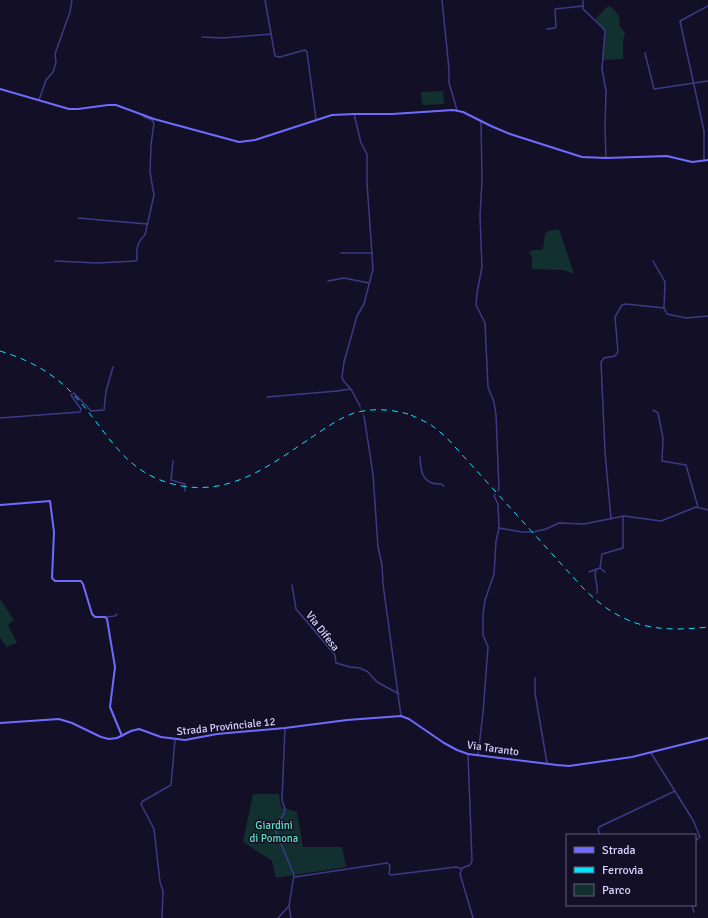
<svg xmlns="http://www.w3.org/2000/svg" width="708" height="918" font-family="Signika,sans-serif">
  <rect width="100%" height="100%" fill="#130f26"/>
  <g fill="#12302f">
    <path d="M610 6C616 12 622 17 619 25L625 33 623 41V59L603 60 605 30 595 19 607 7Z"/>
    <path d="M443 91 444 104 422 105 421 92Z"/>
    <path d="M559 229 574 274 563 270 532 269V257L529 252 534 250H540L543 249 545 234 549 231Z"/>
    <path d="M0 599 14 620 8 625 17 643 6 647 0 637Z"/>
    <path d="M253 794H279L281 807 297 812 303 847H342L346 867 276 878 272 861 243 842Z"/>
  </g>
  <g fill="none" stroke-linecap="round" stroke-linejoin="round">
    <path stroke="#312d47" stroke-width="1.5" stroke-dasharray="1.5 1" stroke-linecap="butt" d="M360 406 364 416"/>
    <g stroke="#3d3a85" stroke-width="1.5">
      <path d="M265 0 275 56 280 57 305 50 307 52 316 119"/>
      <path d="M442 0 449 69V83L457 110"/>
      <path d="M583 0V9L603 28 605 31 602 69 606 91 605 127 606 158"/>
      <path d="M547 29 555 28 556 27 555 9 583 6"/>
      <path d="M202 37 223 38 271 34"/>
      <path d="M645 53 654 89 708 81"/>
      <path d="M39 100 46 80 53 72 56 62 55 54 70 12 72 0"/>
      <path d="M354 114 361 143 367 154V183L373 269 364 304 357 316 344 362 342 377 343 380 352 391 360 406"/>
      <path d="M481 121 482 180 480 216 482 267 477 293 476 305 485 323 488 387 494 402 496 415 499 489 498 491"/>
      <path d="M704 161V131L680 21 708 6"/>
      <path d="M78 218 147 224"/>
      <path d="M341 253H372"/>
      <path d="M55 261 97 263 135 261 137 260C136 250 137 242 145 235L154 195 150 172 151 145 154 123 152 120 144 117 143 115"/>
      <path d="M653 261 665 282 664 308"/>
      <path d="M328 281 344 278 369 283"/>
      <path d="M267 397 337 391 351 389"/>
      <path d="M653 410 658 413 663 438 662 461 686 465 698 507"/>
      <path d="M364 416 373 474 378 547 382 565 383 584 401 716"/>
      <path d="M0 418 80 412 81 409 71 395 74 393 91 411 104 410 106 391 113 367"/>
      <path d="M420 457C421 467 420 478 432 483 436 485 440 482 444 486"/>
      <path d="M173 461 171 480 185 484V491"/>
      <path d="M611 519 605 452 601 362 604 358 615 356 618 352 615 317 622 305 626 304 664 308 667 314 686 318 708 316"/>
      <path d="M499 528 522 532H533L546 529 559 523 584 524 624 516 661 521 696 507 708 510"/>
      <path d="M600 568 602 554 623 548V516"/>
      <path d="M596 569C593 581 599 584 597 593"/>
      <path d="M589 572 600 568 605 572"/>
      <path d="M292 585 296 609 335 655 336 663 350 667 360 668 368 672 377 682 399 694"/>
      <path d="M106 617 115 616 117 614"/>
      <path d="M535 678V693L547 763"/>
      <path d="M285 728 282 800 285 809 284 814 278 823 276 832 294 875 289 906 291 918"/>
      <path d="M651 753 693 820 700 837 695 841"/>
      <path d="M468 754 472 861 470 865 462 868 460 874 473 918"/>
      <path d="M478 755 483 713 488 647 483 635V615L485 600 494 574 496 541 499 528 498 504 494 496 495 494"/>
      <path d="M600 835 598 829 599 827 675 791"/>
      <path d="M295 877 387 863 390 865 389 874 391 875 456 867 462 869"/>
      <path d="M692 905 694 912"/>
      <path d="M162 918 163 891 160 882 154 829 141 804 143 801 171 785 175 740"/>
      <path d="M278 918 289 906"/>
    </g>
    <g stroke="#6f6bff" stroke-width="2">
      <path d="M0 89 69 109H78L108 105H116L154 119 239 142 255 140 332 115 354 114H392L453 110 463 112 491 126 510 134 582 157 606 158 667 156 692 162 708 160"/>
      <path d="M0 505 50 501 54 532 52 578 55 581H81L83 584 92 614 95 617H105L107 619 115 667 110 707 122 736"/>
      <path d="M0 723 59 719 72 723 101 737 109 739 117 738 131 731 139 729 161 737 185 740 217 734 285 728 347 720 401 716 409 719 444 743 457 750 468 754 557 765 569 766 632 757 708 738"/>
    </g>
    <g stroke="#00e5ff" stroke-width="1" stroke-dasharray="6 5" stroke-linecap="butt">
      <path d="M0 351C27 359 52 372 72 393 111 434 124 479 189 487 238 492 276 461 315 435 327 427 340 418 354 413 372 408 390 409 408 414"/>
      <path d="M411 415 430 424 446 437 583 588C622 627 655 633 708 627"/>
    </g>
  </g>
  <g text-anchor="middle" stroke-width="3" stroke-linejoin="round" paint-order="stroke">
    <g font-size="11" fill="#d9d4ff" stroke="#130f26">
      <text transform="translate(323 631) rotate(52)" y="4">Via Difesa</text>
      <text transform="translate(226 726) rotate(-6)" y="4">Strada Provinciale 12</text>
      <text transform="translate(493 748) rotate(8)" y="4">Via Taranto</text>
    </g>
    <g font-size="11" fill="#5fe0c0" stroke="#130f26">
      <text x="274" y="829">Giardini<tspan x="274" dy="13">di Pomona</tspan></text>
    </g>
  </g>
  <rect x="566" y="834" width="130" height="72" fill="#130f26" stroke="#625e7d"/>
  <rect x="574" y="847" width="20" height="6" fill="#6f6bff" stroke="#625e7d"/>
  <text x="602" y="854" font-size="12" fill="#d9d4ff">Strada</text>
  <rect x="574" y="867" width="20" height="6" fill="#00e5ff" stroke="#625e7d"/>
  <text x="602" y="874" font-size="12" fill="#d9d4ff">Ferrovia</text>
  <rect x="574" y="884" width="20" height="12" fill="#12302f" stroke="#625e7d"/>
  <text x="602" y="894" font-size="12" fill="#d9d4ff">Parco</text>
</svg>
